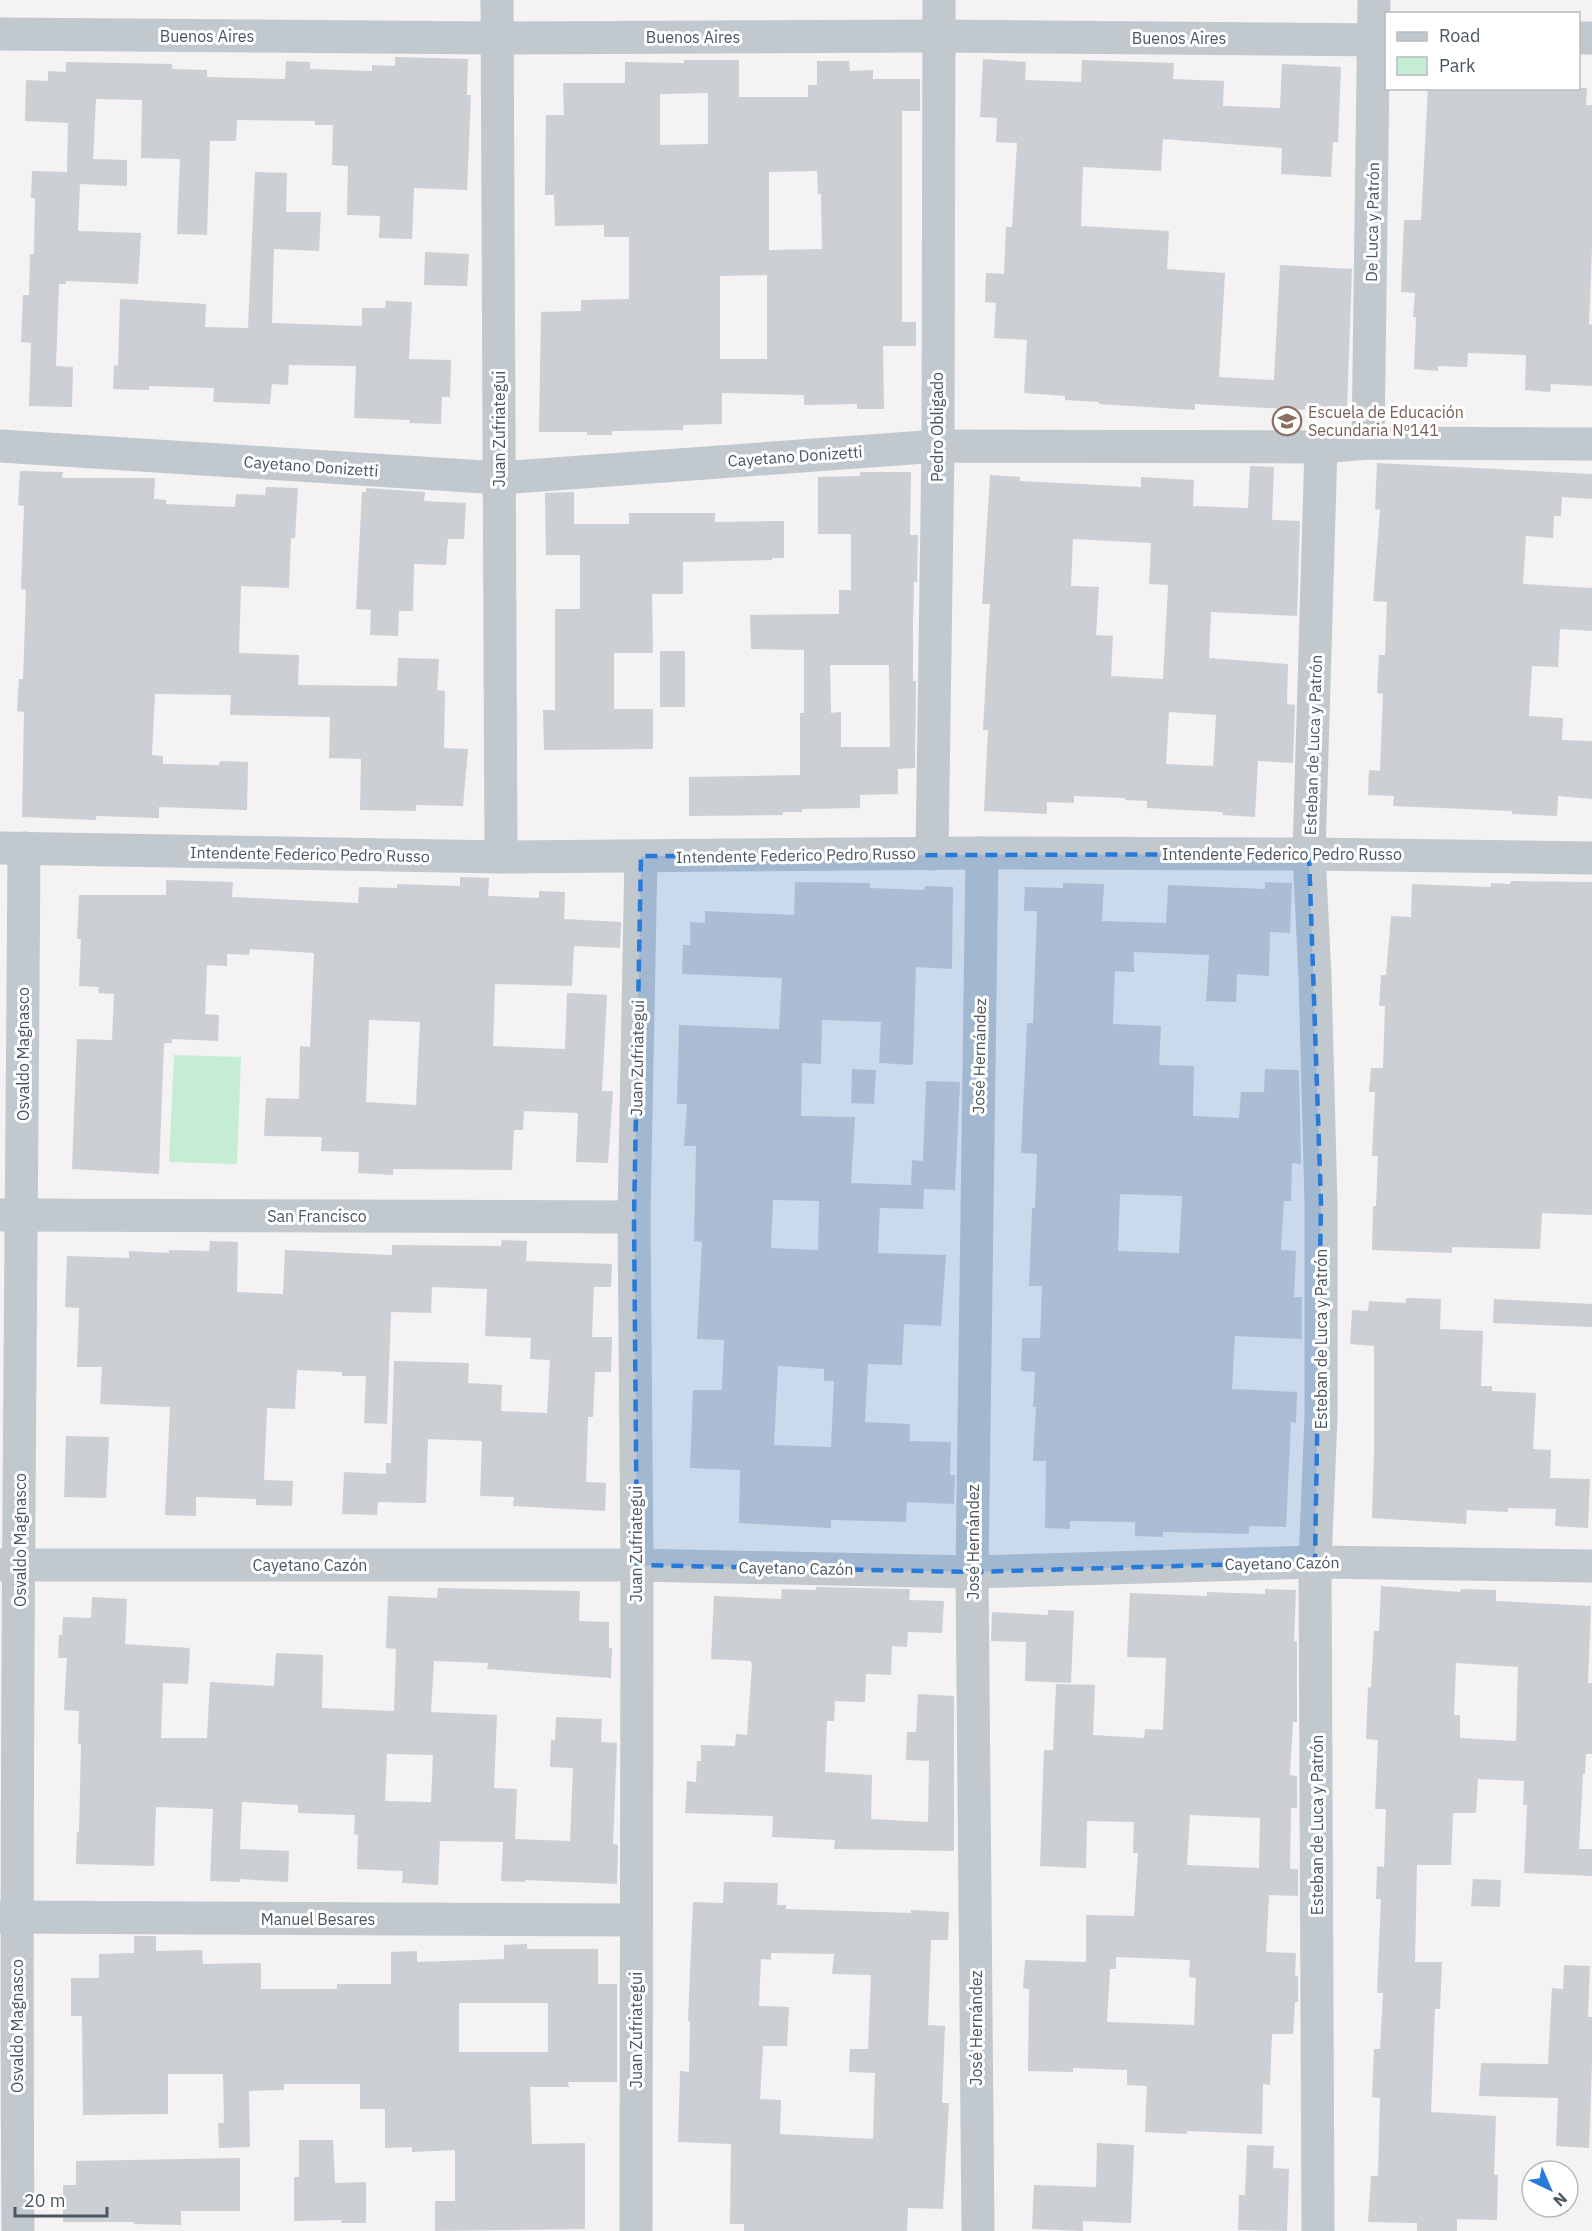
<svg xmlns="http://www.w3.org/2000/svg" width="1592" height="2231" font-family="'IBM Plex Sans',sans-serif">
  <rect width="100%" height="100%" fill="#f4f2f2"/>
  <path fill="#c5edd3" d="M174 1055 241 1057 237 1164 169 1162Z"/>
  <g fill="#cccfd4" fill-rule="evenodd">
    <path d="M395 57 468 59 467 95H471L467 190 414 188 412 239 379 238 380 216 347 215 348 166 332 165 333 125H315V121L237 120 236 141H210L207 235 177 234 180 159 141 158 142 100 96 99 93 159 127 160V186L80 184 78 231 141 233 138 284 66 281V284H59L56 366 73 367 72 407 29 406 31 343 21 342 23 295H29L30 254H34L35 198H31L32 171 67 172 68 123 25 121 26 80 48 81V71L66 72V62L172 64V69L207 70V77L285 79 286 61 310 62V69L372 71V65L395 66Z"/>
    <path d="M983 59 1026 62 1025 80 1081 82 1082 60 1174 63 1173 79 1224 81 1223 106 1280 108 1282 64 1341 67 1338 142H1333L1331 177 1281 174 1282 148 1163 139 1161 171 1083 167 1081 226 1169 231 1167 269 1225 273 1219 377 1274 380 1280 265 1352 269 1347 408 1305 406V410L1195 404V410L1099 404V402L1065 400V396L1024 393 1027 340 994 338 996 303 985 302 986 273 1004 274 1006 227H1012L1017 143 996 142 997 118 980 117Z"/>
    <path d="M684 60H739V97H808V85H817V61H849L850 71 873 70V79H920V111H902V322H916V346H883L884 409H857V404L804 405V395L722 393V424L683 425V430L612 431V435H587V432H539L541 312 581 311V300L629 299V237H604V225L555 226 554 195H545L546 115H564L563 83H625V62L684 63ZM708 93V144L660 145V94ZM817 171 818 194H821L822 249 769 250V172ZM767 275V359H720V276Z"/>
    <path d="M1428 88H1587L1586 105H1592V247L1589 324 1592 325V386L1551 384 1550 392 1525 390 1526 355 1468 353 1467 367 1438 366V371L1414 369 1416 317H1413L1415 293 1401 292 1404 220H1421Z"/>
    <path d="M255 172 287 173 286 212H321L319 251 274 249 272 323 362 326V308H385L386 301 412 302 409 359 451 360 450 397H442L441 424 409 423 410 420 354 418 356 366 289 365 288 385 272 384 270 404 213 402 214 388 149 386V390L113 389 114 365 118 366 120 299 206 304 205 327 248 328Z"/>
    <path d="M425 252 469 254 467 286 424 285Z"/>
    <path d="M1377 463 1592 474V499L1562 497 1561 516H1554L1553 538 1526 536 1523 584 1592 588V631L1560 629 1558 667 1532 666 1529 716 1563 718 1562 740 1592 741V799L1558 796 1557 816 1512 814V811L1393 806 1394 796 1368 795 1369 770 1380 771 1383 694 1377 693 1379 655H1385L1387 602 1373 601 1380 510 1375 509Z"/>
    <path d="M1250 466 1274 467 1272 520 1300 521 1297 616 1211 612 1209 658 1288 664 1287 704 1295 705 1293 763 1258 761 1255 817 1223 815V812L1147 808V801L1125 800V798L1074 796V803L1047 802V814L984 811 988 730H983L990 604H982L990 475 1020 477V481L1141 487V477L1194 480 1193 506 1248 508ZM1073 539 1151 543 1149 584 1168 585 1163 679 1111 676 1113 636 1096 635 1099 587 1071 586ZM1169 712 1216 715 1213 766 1166 764Z"/>
    <path d="M20 471 63 472 62 478H155L154 499 166 500V504L235 507 236 494 265 495 266 487 298 488 295 538H291L289 588 241 586 239 653 299 655 298 685 397 686 398 658 439 659 437 690 445 691 444 748 468 749 463 806 416 805V811L360 810 361 759 329 758 330 717 230 715 231 695 155 694 152 755 163 756V764L219 765 220 761 248 762 247 810 159 807V818L96 816V820L22 817 24 712 17 711 19 679H23L26 590 21 589 24 506 18 505Z"/>
    <path d="M860 472H911L910 535H918L917 582H914L913 627V681H916L915 768 898 769V794L860 795V808L802 809V812H783V815L689 816V777L800 775V713H804V650L751 649 750 615 839 614V590H851V534H818V477L860 476ZM830 665H889L890 747H841V712L831 713Z"/>
    <path d="M366 488 425 492 424 501 466 503 464 539H448L446 565 414 564 413 611H399L398 636 370 635 371 610 356 609 362 492H366Z"/>
    <path d="M574 492V524H629V513H715V522L784 521V558H772V560L683 562V594H652L653 653H614V709H653V749L544 750 543 710H555V609H580V555H546L545 493Z"/>
    <rect x="660" y="651" width="25" height="56"/>
    <path d="M460 877 489 878 488 896 539 898V891L565 892 564 919 621 922 620 948 574 946 572 986 495 984 493 1046 565 1049 567 993 607 995 602 1091H613L608 1163 576 1162 578 1113 524 1111 523 1130H514L512 1170 393 1169V1175L358 1173 359 1152 321 1151 322 1137 264 1136 266 1098 299 1099 300 1046 310 1047 314 953 250 949 249 955 227 954V966L207 965 205 1014 219 1015 218 1041 172 1039V1043H164L159 1174 72 1169 77 1039 112 1040 114 994 98 993 99 987 79 986 81 939H77L79 895H166V880L233 882 232 897 358 903 359 887 397 888V884L460 886ZM369 1020 420 1022 416 1105 366 1102Z"/>
    <path d="M1511 881 1592 882V1215L1542 1213 1540 1249 1452 1247V1253L1372 1250 1373 1206H1376L1378 1156H1372L1375 1092H1369L1371 1068H1383L1385 1006H1379L1381 975H1386L1391 916 1411 917 1412 884 1491 887V883L1510 884Z"/>
    <path d="M795 882 870 883V888L924 890 925 886 953 887 952 969 916 967 913 1065 879 1063 881 1022 822 1020 821 1064 802 1063 801 1116 855 1117 851 1183 911 1185 912 1160 923 1161 926 1081 960 1082 955 1190 924 1189 923 1209 880 1208 878 1253 946 1255 941 1326 904 1324 902 1365 868 1364 865 1422 910 1424V1441L951 1442 950 1475H955L954 1504 907 1502 906 1522 831 1520V1528L739 1523 740 1470 690 1468 693 1390H722L724 1340 697 1339 702 1242 694 1241 696 1146H684L687 1104H677L679 1025 779 1029 782 978 682 974 683 945H690V922L705 923V911L794 915ZM773 1200 819 1201 818 1250 771 1248ZM778 1366 824 1369V1381H834L831 1447 774 1445Z"/>
    <path d="M1265 882 1292 883 1290 933 1270 932 1269 976 1237 974 1236 1002 1206 1001 1209 955 1134 952V972L1115 971 1113 1024 1161 1026 1159 1065 1194 1066 1193 1116 1239 1118 1241 1092H1264L1265 1069 1299 1070 1301 1164 1292 1163 1291 1201H1284L1281 1250 1296 1251 1294 1297H1302V1339L1235 1336 1232 1389 1297 1392 1296 1423 1291 1422 1286 1527 1249 1526V1534L1163 1532V1537L1135 1536V1522L1070 1521V1529L1045 1528 1046 1461H1033L1036 1407H1033L1035 1372 1021 1371 1022 1338H1040L1042 1286H1029L1032 1208H1035L1037 1154 1021 1153 1027 1023H1033L1037 911H1024L1025 887 1063 888V883L1104 884 1102 921 1166 923 1168 885 1265 889ZM1120 1194 1182 1196 1179 1253 1118 1251Z"/>
    <path d="M852 1069 876 1070 874 1104 851 1103Z"/>
    <path d="M502 1240 527 1241 526 1261 612 1264 611 1287H594L592 1337H612L611 1372H595L593 1417H588L586 1482 606 1483 605 1511 513 1506 514 1497 480 1496 482 1441 428 1439 426 1503 378 1502 377 1515 342 1514 344 1472 386 1474V1463H391L394 1361 469 1363 468 1383 502 1385 501 1411 547 1413 550 1360 530 1359 531 1338 485 1336 487 1289 432 1287 431 1313 391 1312 387 1424 364 1423 366 1376H342V1372L297 1370 295 1409 267 1408 264 1480 293 1481 292 1506 256 1505V1499L196 1497V1516L165 1515 170 1407 100 1404 102 1367H77L79 1308 65 1307 67 1256 129 1258V1251L169 1253V1250L209 1251 210 1241 238 1242 237 1292 283 1294 285 1250 392 1255V1245L501 1246Z"/>
    <path d="M1406 1298 1441 1299 1440 1329 1483 1331 1481 1386H1492V1391L1536 1393 1533 1449 1551 1450 1550 1478 1590 1479 1588 1528 1555 1526 1556 1509 1508 1508V1512L1467 1510 1466 1524 1372 1518 1374 1454V1346L1350 1344 1352 1310 1368 1311 1369 1301 1406 1303Z"/>
    <path d="M1494 1299 1592 1304V1327L1493 1323Z"/>
    <path d="M66 1436 109 1437 106 1498 64 1497Z"/>
    <path d="M1381 1586 1460 1592 1461 1589 1496 1590V1601L1591 1606 1588 1683H1592V1754H1586L1585 1774H1583L1579 1849H1592V1876L1524 1873 1527 1805H1523L1524 1781 1478 1779 1476 1813H1453L1451 1865H1417L1415 1962H1442L1440 2009H1435L1431 2112 1496 2116 1494 2175H1498L1497 2220 1457 2219V2231H1417V2223L1368 2222 1371 2176H1378L1380 2098 1372 2097 1374 2049H1380L1383 1993H1377L1381 1899H1376L1377 1866 1384 1867 1386 1809H1375L1378 1740 1366 1739 1368 1687 1371 1688 1374 1631H1379ZM1456 1663 1518 1667 1516 1741 1460 1738V1715H1454Z"/>
    <path d="M816 1587 910 1589 909 1600 944 1601 942 1633 908 1632 907 1647 892 1646 891 1675 866 1674 865 1702 835 1701 834 1721H827L825 1772 872 1775 871 1819 928 1822 929 1761 906 1760 907 1732H916L918 1694 954 1696V1851L834 1849 835 1840 772 1837 773 1816 685 1813 687 1781 696 1782 697 1761H701V1745L735 1746 736 1734 747 1735 752 1664 750 1661 711 1659 714 1596 781 1599 782 1589 816 1590Z"/>
    <path d="M438 1588 580 1591 579 1621 609 1622V1648H612L611 1678 487 1669 488 1663 434 1661 431 1712 497 1715 494 1788 517 1789 515 1839 570 1841 573 1768 550 1767 551 1740H555L556 1717 602 1719 601 1742 617 1743 613 1844 618 1845 617 1884 525 1880V1882L501 1881 503 1842 440 1841 438 1885 402 1883 403 1871 357 1869 358 1835 354 1834 355 1815 298 1813V1805L242 1802 240 1849 289 1851 288 1882 240 1879V1882L210 1881 213 1809 156 1807 154 1866 76 1864 77 1832H79L81 1744H78L79 1711 64 1710 67 1658H58L59 1635H62L63 1617 91 1618 92 1597 127 1599 125 1644 190 1648 188 1684 163 1683 161 1738H207L210 1682 274 1686 276 1653 323 1655 322 1708 394 1711 396 1649 386 1648 388 1596 437 1598ZM387 1754 433 1755 431 1802 385 1801Z"/>
    <path d="M1265 1589 1296 1590 1294 1641H1297V1722H1293L1290 1775 1297 1776V1808H1291L1290 1869H1298V1896L1269 1895 1266 1952 1296 1953 1295 1976H1298V2002H1295L1293 2034H1272L1270 2085 1263 2084 1262 2134 1187 2131V2134L1145 2132 1147 2086 1127 2085V2070L1073 2068V2072L1028 2071 1029 1989 1023 1988 1025 1960 1086 1962V1915L1134 1916 1138 1853H1133L1134 1822 1087 1821 1086 1868 1040 1866 1044 1750H1053L1056 1684 1095 1685 1093 1735 1144 1738 1145 1729 1163 1730 1166 1658 1127 1657 1130 1593 1207 1596V1592L1265 1594ZM1190 1815 1260 1818 1259 1868 1187 1865ZM1116 1957 1190 1960 1189 1977 1196 1978 1194 2025 1107 2022 1110 1969H1116Z"/>
    <path d="M1048 1610 1074 1611 1071 1683 1025 1681 1026 1642 991 1641 992 1612 1048 1615Z"/>
    <path d="M1473 1879 1501 1880 1500 1907 1471 1906Z"/>
    <path d="M724 1882 778 1883 777 1905H786V1909L911 1913V1910L949 1912 948 1940H931L928 2025 945 2026 942 2103H949L943 2209 908 2208 907 2231H744V2224H730L731 2144 678 2142 680 2071 689 2072 690 2021H688L693 1902 723 1903ZM771 1953 834 1954 832 1974 871 1975 868 2049H850L849 2072 875 2073 873 2139 780 2134 781 2100 760 2099 763 2046H787L789 2007 759 2006 761 1959 771 1960Z"/>
    <path d="M134 1936H156V1951L202 1950 203 1964 261 1963V1989H337V1984H391V1952L417 1951V1962L504 1959V1945L527 1944V1949H598V1984H617V2082H568L569 2087H530L532 2144 585 2143V2229L435 2231V2201H455V2150L412 2152V2147L385 2148V2109H360V2084H284V2090L249 2091 250 2147 219 2148 218 2123H224L223 2074H168V2114L83 2115 82 2016H71V1978H99V1954L134 1953ZM459 2003H548V2052H459Z"/>
    <path d="M1564 1965 1590 1966 1588 2017H1592V2062L1589 2148 1556 2146 1558 2098 1479 2096 1481 2063 1548 2064 1552 1988 1563 1989Z"/>
    <path d="M299 2140H333L335 2183 366 2182V2223H341V2220L294 2221V2177H299Z"/>
    <path d="M1097 2143 1134 2145 1131 2223 1083 2221V2231L1032 2229 1034 2185 1096 2187Z"/>
    <path d="M1247 2145 1274 2146 1273 2168 1289 2169 1287 2231 1238 2230 1239 2195H1245Z"/>
    <path d="M240 2158V2211H181V2225L134 2224V2222H63V2185H76V2161Z"/>
  </g>
  <g fill="none" stroke-linecap="round" stroke-linejoin="round">
    <g stroke="#c1c9cf" stroke-width="33">
      <path d="M497 0 501 857"/>
      <path d="M0 34 497 38 939 36 1386 40"/>
      <path d="M1578 38H1592"/>
      <path d="M1368 443 1374 0"/>
      <path d="M0 446 500 478 938 446 1321 447 1368 443 1592 444"/>
      <path d="M0 848 501 857 982 853 1309 854 1592 858"/>
      <path d="M932 854 938 446 939 0"/>
      <path d="M0 1215 634 1217"/>
      <path d="M0 1565H637L972 1572 1315 1562 1592 1566"/>
      <path d="M0 1917 636 1920"/>
      <path d="M18 2231C15 1770 21 1309 24 848"/>
      <path d="M636 2231 637 1565 634 1217 641 856"/>
      <path d="M978 2231 972 1572 982 853"/>
      <path d="M1318 2231 1315 1562 1321 1416V1203L1315 977 1309 854 1321 447"/>
    </g>
  </g>
  <path fill="#287ad9" fill-opacity="0.2" stroke="#287ad9" stroke-width="4.5" stroke-dasharray="12 8" stroke-linejoin="round" d="M1309 854 1321 1203 1315 1562 972 1572 637 1565 634 1217 641 856Z"/>
  <defs>
    <g id="school-ring" transform="scale(1.5)"><circle r="9.5" fill="#fff" stroke="#8d6e63" stroke-width="1.5"/><path d="M0-5L7-2L0 1L-7-2ZM-4 1L0 2.5L4 1V4Q0 6-4 4Z" fill="#8d6e63"/></g>
  </defs>
  <g fill-rule="evenodd">
    <use href="#school-ring" x="1287" y="421"/>
  </g>
  <g text-anchor="middle" stroke-width="6" stroke-linejoin="round" paint-order="stroke">
    <g font-size="16" fill="#4b565e" stroke="#fff">
      <text x="207" y="42">Buenos Aires</text>
      <text x="693" y="43">Buenos Aires</text>
      <text x="1179" y="44">Buenos Aires</text>
      <text transform="translate(1372 222) rotate(-89)" y="6">De Luca y Patrón</text>
      <text transform="translate(937 427) rotate(-90)" y="6">Pedro Obligado</text>
      <text transform="translate(499 429) rotate(-90)" y="6">Juan Zufriategui</text>
      <text transform="translate(795 456) rotate(-4)" y="6">Cayetano Donizetti</text>
      <text transform="translate(311 466) rotate(4)" y="6">Cayetano Donizetti</text>
      <text transform="translate(1313 745) rotate(-88)" y="6">Esteban de Luca y Patrón</text>
      <text transform="translate(310 854) rotate(1)" y="6">Intendente Federico Pedro Russo</text>
      <text x="1282" y="860">Intendente Federico Pedro Russo</text>
      <text transform="translate(796 855) rotate(-1)" y="6">Intendente Federico Pedro Russo</text>
      <text transform="translate(23 1054) rotate(-90)" y="6">Osvaldo Magnasco</text>
      <text transform="translate(979 1056) rotate(-89)" y="6">José Hernández</text>
      <text transform="translate(637 1058) rotate(-89)" y="6">Juan Zufriategui</text>
      <text x="317" y="1222">San Francisco</text>
      <text transform="translate(1321 1339) rotate(-90)" y="6">Esteban de Luca y Patrón</text>
      <text transform="translate(20 1540) rotate(-90)" y="6">Osvaldo Magnasco</text>
      <text transform="translate(973 1542) rotate(-90)" y="6">José Hernández</text>
      <text transform="translate(636 1544) rotate(-90)" y="6">Juan Zufriategui</text>
      <text transform="translate(1282 1563) rotate(-1)" y="6">Cayetano Cazón</text>
      <text x="310" y="1571">Cayetano Cazón</text>
      <text transform="translate(796 1568) rotate(1)" y="6">Cayetano Cazón</text>
      <text transform="translate(1317 1825) rotate(-90)" y="6">Esteban de Luca y Patrón</text>
      <text x="318" y="1925">Manuel Besares</text>
      <text transform="translate(17 2026) rotate(-90)" y="6">Osvaldo Magnasco</text>
      <text transform="translate(976 2028) rotate(-90)" y="6">José Hernández</text>
      <text transform="translate(636 2030) rotate(-90)" y="6">Juan Zufriategui</text>
    </g>
    <g font-size="16" fill="#785e54" stroke="#fff" text-anchor="start">
      <text x="1308" y="418">Escuela de Educación<tspan x="1308" dy="18">Secundaria Nº141</tspan></text>
    </g>
  </g>
  <rect x="1385" y="12" width="195" height="78" fill="#ffffff" stroke="#b7bbbf" stroke-width="1.5"/>
  <rect x="1397" y="32" width="30" height="9" fill="#c1c9cf" stroke="#b7bbbf" stroke-width="1.5"/>
  <text x="1439" y="42" font-size="18" fill="#4b565e">Road</text>
  <rect x="1397" y="57" width="30" height="18" fill="#c5edd3" stroke="#b7bbbf" stroke-width="1.5"/>
  <text x="1439" y="72" font-size="18" fill="#4b565e">Park</text>
  <g transform="translate(1550 2189) rotate(136)"><circle r="28" fill="#ffffff" stroke="#b7bbbf" stroke-width="1.5"/>
  <path d="M0-4.5L10 22L0 15L-10 22Z" fill="#287ad9"/>
  <text y="-9" font-size="16" font-weight="bold" text-anchor="middle" fill="#4b565e">N</text>
  </g>
  <path d="M15 2207v9h92v-9" fill="none" stroke="#4b565e" stroke-width="3"/>
  <text x="24" y="2207" font-size="18" fill="#4b565e" stroke="#ffffff" stroke-width="4.5" paint-order="stroke">20 m</text>
</svg>
